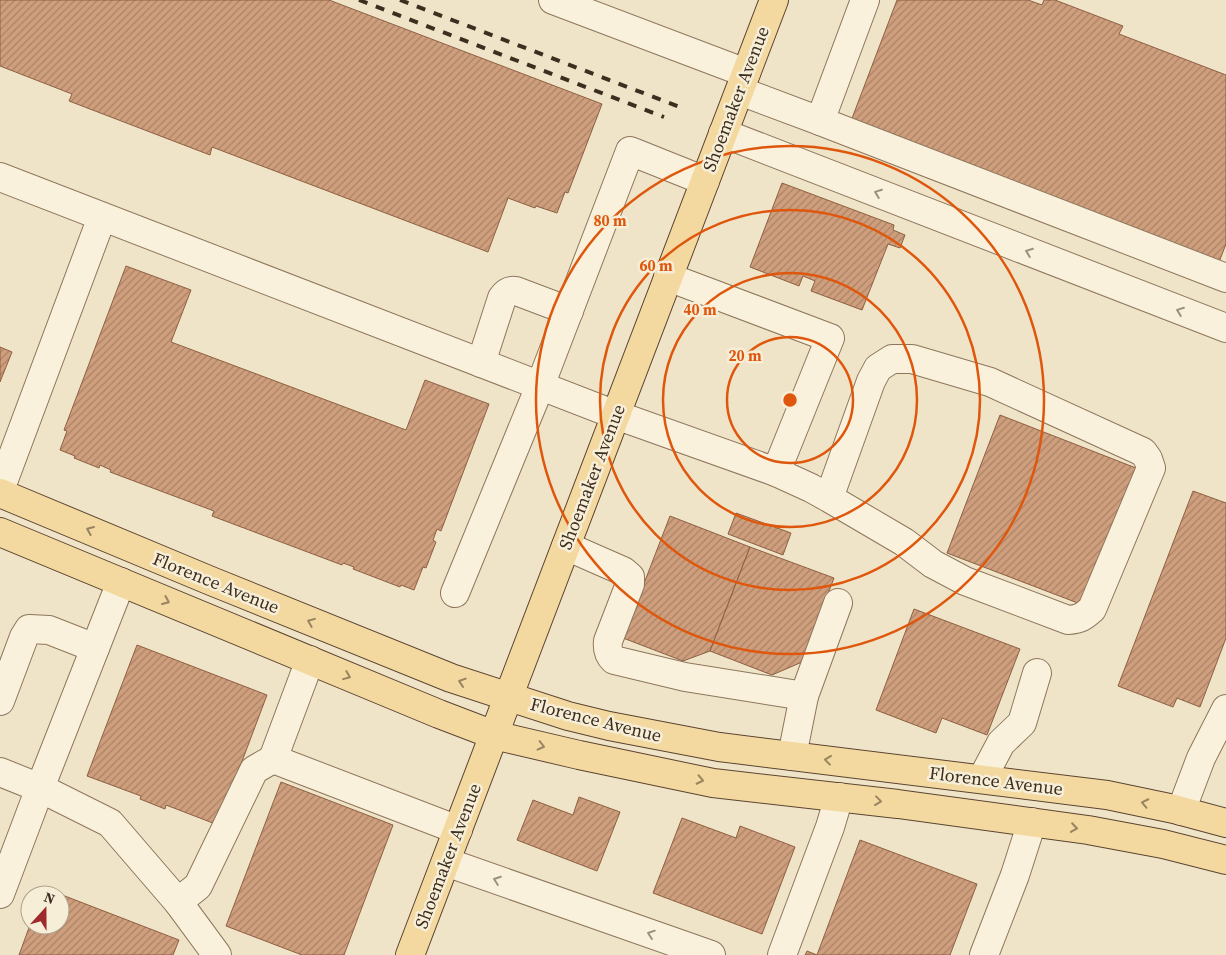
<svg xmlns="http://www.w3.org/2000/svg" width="1226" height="955" font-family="'Source Serif 4',serif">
  <defs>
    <pattern id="building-hatch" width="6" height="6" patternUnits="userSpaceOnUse" patternTransform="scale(1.25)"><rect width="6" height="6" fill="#cf9f7d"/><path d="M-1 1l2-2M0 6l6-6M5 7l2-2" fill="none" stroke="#a98266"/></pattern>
  </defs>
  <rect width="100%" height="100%" fill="#f0e4c8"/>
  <g fill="url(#building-hatch)" stroke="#8d5f41">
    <path d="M0 0H329L602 104 568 193 565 192 557 213 536 206 535 208 508 198 488 252 212 147 210 155 69 101 72 94 0 66Z"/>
    <path d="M897 0H1028L1042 5 1044 0H1055L1123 26 1119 34 1226 75V244L1219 262 851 121Z"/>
    <path d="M782 183 894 225 893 230 905 235 900 248 888 244 862 310 811 291 815 281 803 276 799 286 750 267Z"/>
    <path d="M126 266 191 290 171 342 406 430 425 380 489 404 441 531 437 529 433 540 436 542 426 568 423 567 414 590 401 585 400 587 353 569 354 567 343 563 342 565 212 516 214 511 110 472 111 470 100 465 99 468 74 458 75 456 60 450 67 431 64 430Z"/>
    <path d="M0 347 12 352 0 382Z"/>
    <path d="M1000 415 1136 468 1083 605 947 553Z"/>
    <path d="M1193 491 1226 503V638L1200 707 1177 698 1173 707 1118 686Z"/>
    <path d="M736 513 791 533 783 555 728 534Z"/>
    <path d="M670 516 750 547 710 651 683 661 623 638Z"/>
    <path d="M750 547 834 578 802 662 772 675 710 651Z"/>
    <path d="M914 609 1020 649 987 735 942 718 936 733 876 710Z"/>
    <path d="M137 645 267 695 218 825 166 805 165 809 140 799 141 796 87 776Z"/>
    <path d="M281 782 393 825 344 955H302L226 926Z"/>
    <path d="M579 797 620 812 597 871 517 840 533 800 573 815Z"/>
    <path d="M682 818 736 838 740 826 795 847 762 934 653 893Z"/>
    <path d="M860 840 977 884 950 955H805L807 951 817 955Z"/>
    <path d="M44 888 179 940 173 955H19L30 925H60V895H42Z"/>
  </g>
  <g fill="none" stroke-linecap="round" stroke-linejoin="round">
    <g stroke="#8d765c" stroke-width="30">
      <g id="minor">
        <path d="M553 0 746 73"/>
        <path d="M740 91 820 121 865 0"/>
        <path d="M820 121 1226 278"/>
        <path d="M723 133 1226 328"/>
        <path d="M0 177 616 415 776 472 830 338 668 277"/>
        <path d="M481 363 502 298C506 292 509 290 516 291L569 311"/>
        <path d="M776 472 811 488 829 498 904 542 933 564 965 581 1068 620C1080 619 1083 617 1092 609L1151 468 1148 459 1143 452 990 382 912 359H892L878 368 871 381 829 498"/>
        <path d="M0 490 102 217"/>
        <path d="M566 546 623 571 630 577V584L608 641C607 649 608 654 614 660L685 677 804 696 838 603"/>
        <path d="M121 582 40 788 110 823 178 902"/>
        <path d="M455 593 540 386 630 151 705 181"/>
        <path d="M310 660 273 759 458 830"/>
        <path d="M0 701 24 637 29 629 49 630 95 648"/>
        <path d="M792 756 804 696"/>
        <path d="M0 772 40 788 0 894"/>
        <path d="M982 779 1001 743 1022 723 1037 673"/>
        <path d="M1181 811 1201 758 1226 709"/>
        <path d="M446 862 711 955"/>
        <path d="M217 955 178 902 198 886 254 770 273 759"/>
        <path d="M782 955 830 827 839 797"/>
        <path d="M984 955 1015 875 1032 822"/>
      </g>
    </g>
    <g stroke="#5b4430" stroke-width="30">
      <g id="major">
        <path d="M0 493 211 581 451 678 568 716 609 726 719 747 1107 795 1174 809 1226 823"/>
        <path d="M0 532 439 714 494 735 579 755 713 783 898 804 1088 830 1163 844 1226 860"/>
        <path d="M410 955 774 0"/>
      </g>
    </g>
    <use href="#minor" stroke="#faf1dc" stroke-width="28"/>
    <use href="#major" stroke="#f3d9a0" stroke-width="28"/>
    <g stroke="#3d2e20" stroke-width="4" stroke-dasharray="9 9" stroke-linecap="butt">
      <path d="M359 0 664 117"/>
      <path d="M400 0 685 109"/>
    </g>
  </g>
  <defs><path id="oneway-chevron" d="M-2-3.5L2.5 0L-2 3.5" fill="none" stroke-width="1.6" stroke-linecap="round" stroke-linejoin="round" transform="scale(1.25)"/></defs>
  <g stroke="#9c907e">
    <use href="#oneway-chevron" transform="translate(878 193) rotate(-159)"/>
    <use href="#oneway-chevron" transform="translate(1029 252) rotate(-159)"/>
    <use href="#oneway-chevron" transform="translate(1180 311) rotate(-159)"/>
    <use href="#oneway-chevron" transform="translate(497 880) rotate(-160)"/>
    <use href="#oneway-chevron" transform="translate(651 934) rotate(-161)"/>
  </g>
  <g stroke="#988460">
    <use href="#oneway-chevron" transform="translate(90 530) rotate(-157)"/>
    <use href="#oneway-chevron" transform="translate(166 601) rotate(23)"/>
    <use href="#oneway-chevron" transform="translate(311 622) rotate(-158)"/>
    <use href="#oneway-chevron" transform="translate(347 676) rotate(22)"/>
    <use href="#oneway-chevron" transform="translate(462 682) rotate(-162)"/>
    <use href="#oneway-chevron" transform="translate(541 746) rotate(14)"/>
    <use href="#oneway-chevron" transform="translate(828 760) rotate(-173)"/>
    <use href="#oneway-chevron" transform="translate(700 780) rotate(12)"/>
    <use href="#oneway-chevron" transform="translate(878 801) rotate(7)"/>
    <use href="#oneway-chevron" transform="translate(1145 803) rotate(-168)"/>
    <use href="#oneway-chevron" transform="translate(1074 828) rotate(8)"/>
  </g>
  <g fill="none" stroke="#df570d" stroke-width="2.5">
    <circle cx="790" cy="400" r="63"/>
    <circle cx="790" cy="400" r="127"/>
    <circle cx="790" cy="400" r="190"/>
    <circle cx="790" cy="400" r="254"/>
  </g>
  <g text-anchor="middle" stroke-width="5" stroke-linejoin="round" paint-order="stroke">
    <g font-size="18" fill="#3d2e20" stroke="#f7eed8">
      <text transform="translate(736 99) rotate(-69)" y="6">Shoemaker Avenue</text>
      <text transform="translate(592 477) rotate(-69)" y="6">Shoemaker Avenue</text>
      <text transform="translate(216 583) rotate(22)" y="6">Florence Avenue</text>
      <text transform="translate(596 720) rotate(14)" y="6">Florence Avenue</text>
      <text transform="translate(996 781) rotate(7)" y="6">Florence Avenue</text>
      <text transform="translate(448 856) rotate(-69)" y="6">Shoemaker Avenue</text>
    </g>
  </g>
  <circle cx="790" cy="400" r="8" fill="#df570d" stroke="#f7eed8" stroke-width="2.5"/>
  <g font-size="15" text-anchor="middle" font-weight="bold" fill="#df570d" stroke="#f7eed8" stroke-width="5" stroke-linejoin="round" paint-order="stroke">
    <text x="610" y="226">80 m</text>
    <text x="656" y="271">60 m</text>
    <text x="700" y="315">40 m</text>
    <text x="745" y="361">20 m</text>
  </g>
  <g transform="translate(45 910) rotate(21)"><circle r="24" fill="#f7eed8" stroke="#ada18e"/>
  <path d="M0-4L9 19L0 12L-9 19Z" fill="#9e2a2b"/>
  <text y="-8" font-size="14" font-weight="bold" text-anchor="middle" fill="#3d2e20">N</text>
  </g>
</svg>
